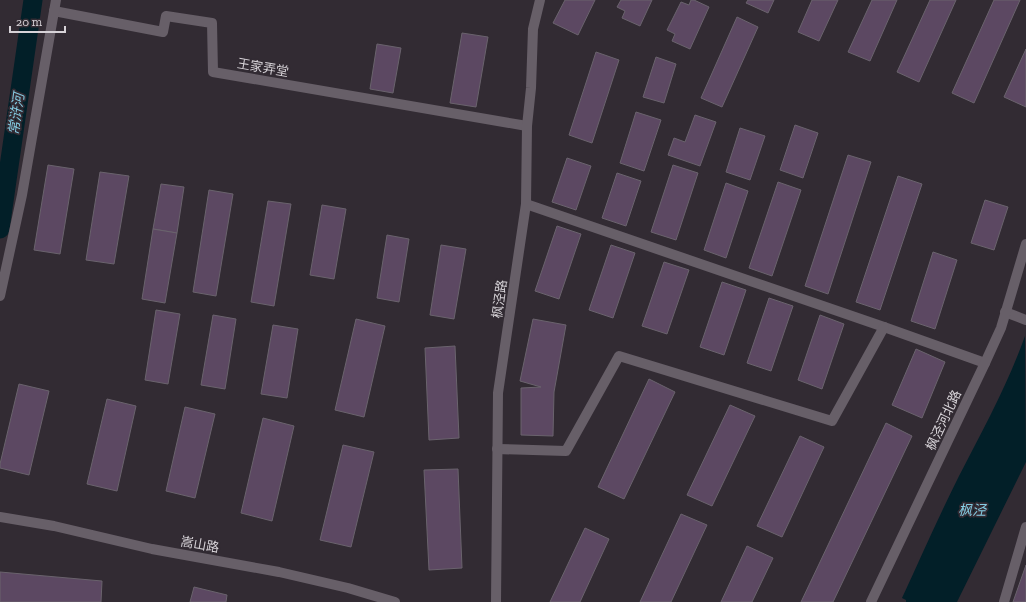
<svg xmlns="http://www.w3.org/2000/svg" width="1026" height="602" font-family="'Zilla Slab','Noto Sans SC',serif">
  <rect width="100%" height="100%" fill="#322b33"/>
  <path fill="#021f28" d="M1025 336 1026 462 957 602H906V600L902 598C921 557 939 516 959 476 983 430 1008 384 1025 336Z"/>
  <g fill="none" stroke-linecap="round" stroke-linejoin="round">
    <path stroke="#021f28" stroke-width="19" d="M0 229 33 0"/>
  </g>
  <g fill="#5c4862" stroke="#6a636d">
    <path d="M565 0H595L578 35 553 23Z"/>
    <path d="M621 0H652L640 26 622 18 625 11 617 7Z"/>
    <path d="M691 0H694L709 7 690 49 672 41 675 34 667 30 681 2 689 5Z"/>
    <path d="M748 0H774L768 13 746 3Z"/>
    <path d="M812 0H838L819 41 798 32Z"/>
    <path d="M872 0H897L870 61 848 52Z"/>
    <path d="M930 0H956L919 82 897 72Z"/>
    <path d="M994 0H1020L974 103 952 93Z"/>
    <path d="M737 17 758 27 722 107 701 98Z"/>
    <path d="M462 33 488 37 476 107 450 103Z"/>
    <path d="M377 44 401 48 393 93 370 89Z"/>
    <path d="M1026 49V107L1004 97Z"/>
    <path d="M596 52 619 60 592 143 569 135Z"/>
    <path d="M656 57 676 64 664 103 643 97Z"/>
    <path d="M636 112 661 120 644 171 620 163Z"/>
    <path d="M695 115 716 122 700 166 668 155 674 138 685 142Z"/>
    <path d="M795 125 818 133 803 178 780 170Z"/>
    <path d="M740 128 765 136 750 180 726 172Z"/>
    <path d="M848 155 871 162 828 294 805 286Z"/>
    <path d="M567 158 591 166 576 210 552 202Z"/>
    <path d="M48 165 74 169 60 254 34 250Z"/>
    <path d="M673 165 698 173 676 240 651 232Z"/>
    <path d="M100 172 129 176 114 264 86 260Z"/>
    <path d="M617 173 641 181 626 226 602 218Z"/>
    <path d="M898 176 922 184 880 310 856 302Z"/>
    <path d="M778 182 801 190 772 276 749 268Z"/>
    <path d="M726 183 748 191 726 258 704 250Z"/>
    <path d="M161 184 184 187 177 233 153 229Z"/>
    <path d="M209 190 233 194 216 296 193 292Z"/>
    <path d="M985 200 1008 207 994 250 971 243Z"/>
    <path d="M268 201 291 204 274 306 251 302Z"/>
    <path d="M322 205 346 209 334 279 310 275Z"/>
    <path d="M557 226 581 234 559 299 535 291Z"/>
    <path d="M153 229 177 233 165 303 142 299Z"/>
    <path d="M387 235 409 239 399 302 377 298Z"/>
    <path d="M441 245 466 249 454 319 430 315Z"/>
    <path d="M611 245 635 253 613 318 589 310Z"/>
    <path d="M933 252 957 260 935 329 911 321Z"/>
    <path d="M664 262 689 270 667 334 642 326Z"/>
    <path d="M722 282 746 290 724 355 700 347Z"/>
    <path d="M769 298 793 306 771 371 747 363Z"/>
    <path d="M156 310 180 314 168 384 145 380Z"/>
    <path d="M213 315 236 319 225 389 201 385Z"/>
    <path d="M820 315 844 324 822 389 798 380Z"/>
    <path d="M356 319 385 326 364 417 335 410Z"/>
    <path d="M533 319 566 325 554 392 553 436 521 435V388L541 387 520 381Z"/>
    <path d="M273 325 298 329 287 398 261 394Z"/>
    <path d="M455 346 459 438 429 440 425 348Z"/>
    <path d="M916 349 945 362 922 418 892 405Z"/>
    <path d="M649 379 675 392 624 499 598 487Z"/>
    <path d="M19 384 49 391 29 475 0 468V464Z"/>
    <path d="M107 399 136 406 117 491 87 484Z"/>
    <path d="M730 405 755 416 712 506 687 495Z"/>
    <path d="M185 407 215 414 195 498 166 491Z"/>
    <path d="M263 418 294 426 272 521 241 513Z"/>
    <path d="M886 423 912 436 833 602H801Z"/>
    <path d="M800 436 824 447 782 537 757 526Z"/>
    <path d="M343 445 374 452 351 547 320 540Z"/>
    <path d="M458 469 462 568 429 570 424 470Z"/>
    <path d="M681 514 707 525 671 602H640Z"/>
    <path d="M585 528 609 539 580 602H550Z"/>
    <path d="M747 546 773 558 752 602H721Z"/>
    <path d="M1026 565V602H1013Z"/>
    <path d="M0 572 102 581 101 602H0Z"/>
    <path d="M194 587 227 595 226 602H190Z"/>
  </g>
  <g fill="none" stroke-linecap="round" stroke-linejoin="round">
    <g stroke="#675f68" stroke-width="10">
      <path d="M54 11 163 32 166 16 212 23 213 72 527 126"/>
      <path d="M526 204 884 327 985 363"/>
      <path d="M0 296 22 195 56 0"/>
      <path d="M1005 312 1026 320"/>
      <path d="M497 449 566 451 619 356 832 421 884 327"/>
      <path d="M0 517 54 526 152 549 279 572 348 588 395 602"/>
      <path d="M496 602 498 393 526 204 527 126 531 88 533 29 540 0"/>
      <path d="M871 602 985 363 1001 328 1026 244"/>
      <path d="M1004 602 1026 527"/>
    </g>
  </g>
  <g text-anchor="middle" stroke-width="3.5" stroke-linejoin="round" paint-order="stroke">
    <g font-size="13" fill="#d7d3d8" stroke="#322b33">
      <text transform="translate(263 67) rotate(10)" y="5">王家弄堂</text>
      <text transform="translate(499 299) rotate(-82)" y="5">枫泾路</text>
      <text transform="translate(943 420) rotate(-65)" y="5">枫泾河北路</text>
      <text transform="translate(200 544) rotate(10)" y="5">嵩山路</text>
    </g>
    <g font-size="14" font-style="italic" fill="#84cbe2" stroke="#322b33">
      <text transform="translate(16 114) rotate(-82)" y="5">常浒河</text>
      <text x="972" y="515">枫泾</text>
    </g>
  </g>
  <path d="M10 26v6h55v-6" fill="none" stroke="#d7d3d8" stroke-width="2"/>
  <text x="16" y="26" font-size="12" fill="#d7d3d8" stroke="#322b33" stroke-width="3" paint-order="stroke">20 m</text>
</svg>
